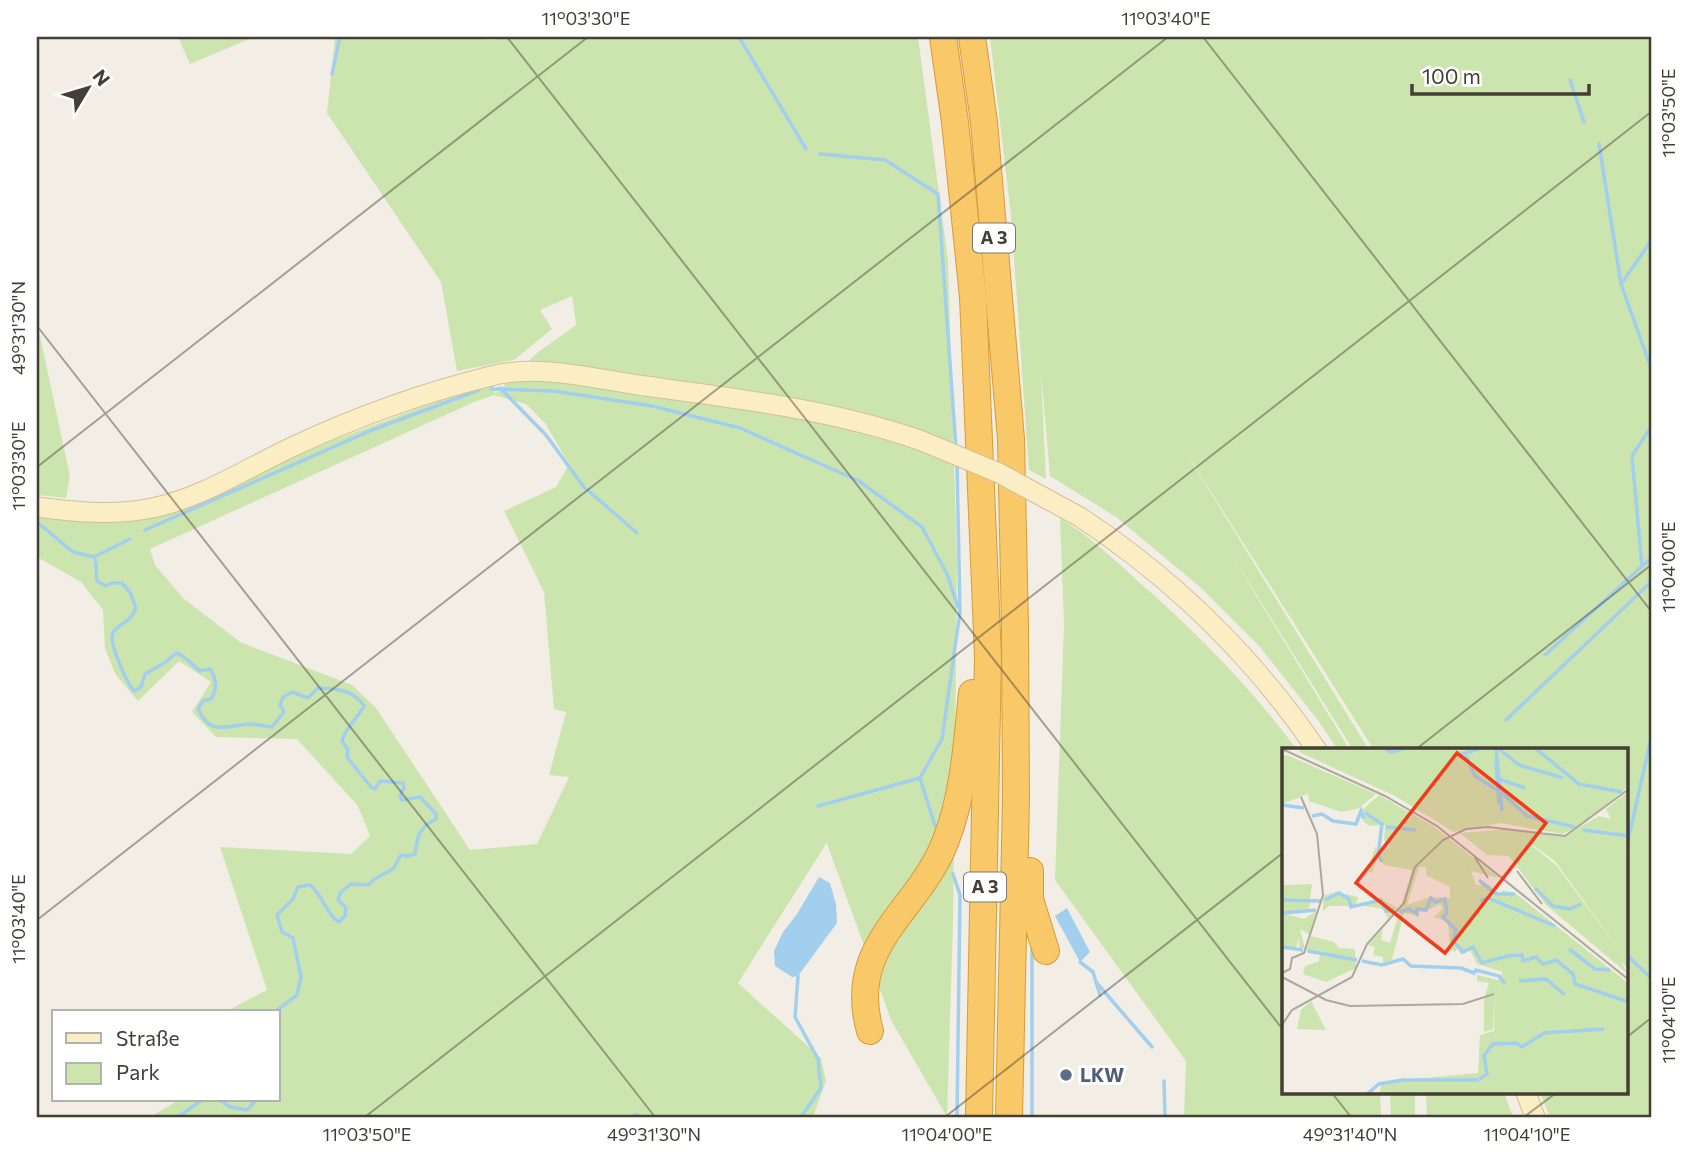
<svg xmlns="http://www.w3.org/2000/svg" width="1688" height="1154" font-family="Commissioner,sans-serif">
  <rect width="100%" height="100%" fill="#f2eee5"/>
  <g fill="#cce5af" fill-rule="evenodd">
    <path d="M178 37H254L190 64Z"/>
    <path d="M335 37H445L495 40 499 37H918L948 260 957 564 953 924 947 1117 891 1020 826 841V844L738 983 821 1058 826 1081 813 1117H150L179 1100H278V1012H225L267 990 220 847 351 854 370 836 358 806 297 739 216 737 192 712 211 682 179 661 138 701 116 675 105 649 103 610 81 582 37 557V513L182 507 329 442 474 387 493 381 495 394 537 353 576 325 572 296 540 310 552 329 514 360 457 371 441 282 327 113ZM494 395 526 404 545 423 569 464 556 487 504 511 544 592 554 709 566 712 549 775 569 777 537 844 470 850 376 708 352 685 240 642 183 598 155 565 150 549 474 402Z"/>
    <path d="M990 37H1651V1117H1550L1540 1093H1627V750H1374L1177 438 1369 750H1353L1223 541 1350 750H1338L1317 719 1259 646 1200 587 1116 517 1050 476 1041 373 1046 479 1029 470 1011 216Z"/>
    <path d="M37 322 70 476 66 498 37 495Z"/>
    <path d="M1060 518C1089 536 1114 559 1139 582 1197 633 1251 687 1297 750H1284V1093H1380L1381 1117H1184L1186 1061 1055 880 1064 624Z"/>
    <path d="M1390 1093H1415V1117H1391Z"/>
    <path d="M1426 1093H1504L1513 1117H1427Z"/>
  </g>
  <g fill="#a2cfed">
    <path d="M819 877 830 883 836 904 837 923 798 976 792 977 775 966 774 951 783 932 797 914Z"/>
    <path d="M1067 908 1090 952 1080 962 1055 916Z"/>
  </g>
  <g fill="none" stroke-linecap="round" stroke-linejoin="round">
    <g stroke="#a2cfed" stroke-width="3.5">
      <path d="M739 37 806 149"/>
      <path d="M332 74 340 37"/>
      <path d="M1570 80 1584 122"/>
      <path d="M1599 144 1621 284"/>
      <path d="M820 154 885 160 938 194 956 448"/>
      <path d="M1651 241 1621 284 1651 368"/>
      <path d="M500 388 546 435 583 486 637 533"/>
      <path d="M491 389 554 391 652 406 740 428 859 481 922 527 947 574 958 607"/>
      <path d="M37 522 73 552 94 557C98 565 95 572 97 581L106 586 112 583H122L130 592 136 608C129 626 118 622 113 633 108 642 127 683 134 691L141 687 145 674 166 662 176 653C185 655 192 665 200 671L210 669C217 678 217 690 211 699L203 701 198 709C210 736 226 726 248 724 256 724 264 726 272 727L284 712 280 705 283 697 292 692 308 698 318 688C335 688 354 690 364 706 358 718 345 728 342 741L348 750 347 757 371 787 375 789 380 781 403 783 404 788 400 795 402 800 420 797 436 814V819C419 827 417 837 415 854L408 856 401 855 393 869 373 880 369 885 351 884 340 893 338 900 346 908 345 916 339 922C325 913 323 895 310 885L298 887 293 899 277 915 282 932 293 938 301 977 297 995 275 1012"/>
      <path d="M145 530 372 430 479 390"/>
      <path d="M94 557 130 539"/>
      <path d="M1642 567 1632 456 1651 427"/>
      <path d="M1545 655 1651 558"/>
      <path d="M1506 720 1651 582"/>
      <path d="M818 806 920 778"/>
      <path d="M935 826 920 778 942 739 960 612 957 463"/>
      <path d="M1627 865 1628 841 1651 738"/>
      <path d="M953 874 960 895 957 1117"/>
      <path d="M1627 955 1651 978"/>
      <path d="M1080 962 1093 972 1100 995"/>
      <path d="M798 976 795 1017 818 1059 821 1088 801 1117"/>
      <path d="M1096 982 1152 1047"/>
      <path d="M1164 1081 1165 1117"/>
      <path d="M220 1100 230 1107 247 1110 256 1100"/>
      <path d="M635 1115 641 1117"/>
      <path d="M1032 1116V947"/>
      <path d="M178 1117 202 1100"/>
    </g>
    <g stroke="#d0c196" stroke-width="21">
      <g id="secondary">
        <path d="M37 507C75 512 114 516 152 508 202 498 247 468 292 447 356 417 422 393 491 376 537 364 591 378 638 385 733 398 831 409 922 441"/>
        <path d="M1080 517C1174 579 1253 656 1317 750"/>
        <path d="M1526 1093 1535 1117"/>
      </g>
    </g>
    <g stroke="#d79c3a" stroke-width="28">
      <g id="highway">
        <path d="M943 37 955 122 973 297 988 657 979 1117"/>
        <path d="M972 37 984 122 1011 439 1015 626 1016 799 1009 1117"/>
        <path d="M1030 871V899L1046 951"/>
        <path d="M870 1031C845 943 919 912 946 840 964 794 967 741 972 693"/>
      </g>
    </g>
    <use href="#secondary" stroke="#fceec4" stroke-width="19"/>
    <use href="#highway" stroke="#f8c869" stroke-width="26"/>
    <g stroke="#d0c196" stroke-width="21" stroke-linecap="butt">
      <path id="secondary-bridge" d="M922 441 999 473 1080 517"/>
    </g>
    <use href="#secondary-bridge" stroke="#fceec4" stroke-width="19"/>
  </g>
  <path fill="none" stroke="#443e35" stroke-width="2" stroke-opacity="0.45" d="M507 37 1284 1031M1203 37 1651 611M37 326 655 1117M37 467 588 37M1415 750 1651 565M37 920 1168 37M1627 1037 1651 1018M1332 1093 1351 1117M365 1117 1651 112M945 1117 1284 852M1524 1117 1556 1093"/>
  <circle fill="#5c6f8a" stroke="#fff" stroke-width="2.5" cx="1066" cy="1075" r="7"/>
  <g text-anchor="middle" stroke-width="6" stroke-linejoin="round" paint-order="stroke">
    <g fill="#fff" stroke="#7c7872" stroke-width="2">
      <rect x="973" y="223.5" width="42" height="29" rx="5"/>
      <rect x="964" y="872.5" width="42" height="29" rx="5"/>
    </g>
    <g font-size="18" font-weight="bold" fill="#443e35">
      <text x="994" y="244">A 3</text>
      <text x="985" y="893">A 3</text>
    </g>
    <g font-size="19" font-weight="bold" fill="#4e5e75" stroke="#fff" text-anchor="start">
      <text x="1080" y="1082">LKW</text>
    </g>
  </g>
  <g transform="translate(1282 748)">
    <rect width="346" height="346" fill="#f2eee5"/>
    <path d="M18 0H346V39L299 78 280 86 218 75 172 84 113 48 17 4ZM5 7 94 46 77 60 59 64 27 53 26 46 0 56V8ZM346 44V220L339 214 346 226 264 157 227 108 205 107 178 85 229 81 281 89 317 68 329 71 324 61ZM238 88 273 113 345 213 274 117ZM97 47 151 78 217 130 189 123 194 137 205 136 219 146 220 142 233 145 346 235V346H97L100 334 196 325 198 287 212 283 213 245 211 281 202 284V251L207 235 195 233V227L216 232 221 224 195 216 188 202 179 207 176 200 173 204 168 201 166 174 152 169 161 160 158 156 144 163 136 161V167L122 165 110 212 101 215V209L91 207 93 199 86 197 101 180 99 192 108 195 130 122 102 117 95 109 90 125 86 123 93 99 98 104 107 100V94L102 93 103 77 87 78 81 73 84 67 79 63ZM137 119H144V127L168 139V150L148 149 125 157ZM30 136 28 152 39 154 28 155 26 164H0V137ZM54 144 76 149 74 156 101 152 116 160 106 171 101 161 83 158H47L41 163V148ZM34 163 28 187 18 181 23 200 17 201V190L13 203 0 198V165L22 171ZM29 188 52 194 57 200 73 201 74 220 44 234 21 226 23 218 37 213 38 206 24 204ZM29 253 44 282 15 281 19 262Z" fill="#cce5af" fill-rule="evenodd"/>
    <path fill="none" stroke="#a2cfed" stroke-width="3.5" d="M102 0 109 4 124 0M214 0 220 63M216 0 237 17 281 30M253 0 297 36 340 44M183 5 193 28 215 42M179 6 201 0M214 12 217 56M217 31 243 40M218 43 245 68 293 79M0 57 22 60M83 65 100 76 96 107 100 114M30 68 40 66 51 73 74 76 79 63 82 71M104 79 134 82M301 82 347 88M197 132 214 146H233M253 140 271 158 288 161 299 156M0 152 39 153M43 152 57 145 67 151 69 159 99 152 104 163 112 162M198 153 206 150 273 178M117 164 127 161 135 166V161L144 162 149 150 153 154 163 151 165 165 161 169 174 182 171 193 181 204 191 199 200 215 226 208 240 207 241 213 254 209 261 216 274 212 291 226 293 236 347 254M1 165 34 162M0 199 21 202M287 201 313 221 328 222M26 203 75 212M80 213 100 217 121 211 129 218 179 220 192 225 194 222 217 228 223 236M237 233 264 231 283 247M198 331 205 326 202 308 211 296 234 295 240 299 262 285 322 281M85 346 97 336 121 332H197"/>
    <path fill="none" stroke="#aca89f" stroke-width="2" d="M0 1 103 48 155 78 347 232M192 108 206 130M235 123 260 156M0 225 8 221 10 210 22 205 41 147 35 86 19 49M0 229 44 252 68 258 181 256 212 246M0 277 10 262 70 229 85 196 122 155 133 119 161 92 184 81 206 79 283 88 347 41"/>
    <path fill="#f13b1c" fill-opacity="0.15" stroke="#f13b1c" stroke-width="3.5" d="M175 5 264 75 163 205 74 135Z"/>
    <rect width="346" height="346" fill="none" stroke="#443e35" stroke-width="3.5"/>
  </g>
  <rect width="1688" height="1154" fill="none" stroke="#ffffff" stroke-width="77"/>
  <rect x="52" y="1010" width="228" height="91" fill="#ffffff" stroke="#b4b2ae" stroke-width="2"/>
  <rect x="66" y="1033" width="35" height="10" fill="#fceec4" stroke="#b4b2ae" stroke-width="2"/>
  <text x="116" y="1046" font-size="21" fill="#443e35">Straße</text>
  <rect x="66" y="1063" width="35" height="21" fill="#cce5af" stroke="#b4b2ae" stroke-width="2"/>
  <text x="116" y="1080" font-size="21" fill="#443e35">Park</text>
  <g transform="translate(88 88) rotate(52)" stroke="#ffffff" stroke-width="5" paint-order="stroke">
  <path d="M0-5L12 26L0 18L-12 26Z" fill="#443e35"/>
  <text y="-10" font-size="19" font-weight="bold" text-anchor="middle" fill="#443e35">N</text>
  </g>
  <path d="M1412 84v10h177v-10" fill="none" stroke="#443e35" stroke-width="3.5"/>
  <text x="1422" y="84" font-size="21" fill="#443e35" stroke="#ffffff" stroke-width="5" paint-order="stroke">100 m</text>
  <rect x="38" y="38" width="1612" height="1078" fill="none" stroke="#443e35" stroke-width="2.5"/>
  <g font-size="18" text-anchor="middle" fill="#443e35">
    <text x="586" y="25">11°03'30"E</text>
    <text x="1166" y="25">11°03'40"E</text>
    <text transform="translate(1669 113) rotate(-90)" y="6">11°03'50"E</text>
    <text transform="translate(19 328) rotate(-90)" y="6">49°31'30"N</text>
    <text transform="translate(19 466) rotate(-90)" y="6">11°03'30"E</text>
    <text transform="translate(1669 567) rotate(-90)" y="6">11°04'00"E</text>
    <text transform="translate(19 919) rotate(-90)" y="6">11°03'40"E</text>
    <text transform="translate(1669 1020) rotate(-90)" y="6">11°04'10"E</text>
    <text x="367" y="1141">11°03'50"E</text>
    <text x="654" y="1141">49°31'30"N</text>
    <text x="947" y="1141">11°04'00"E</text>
    <text x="1350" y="1141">49°31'40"N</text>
    <text x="1527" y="1141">11°04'10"E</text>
  </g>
</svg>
